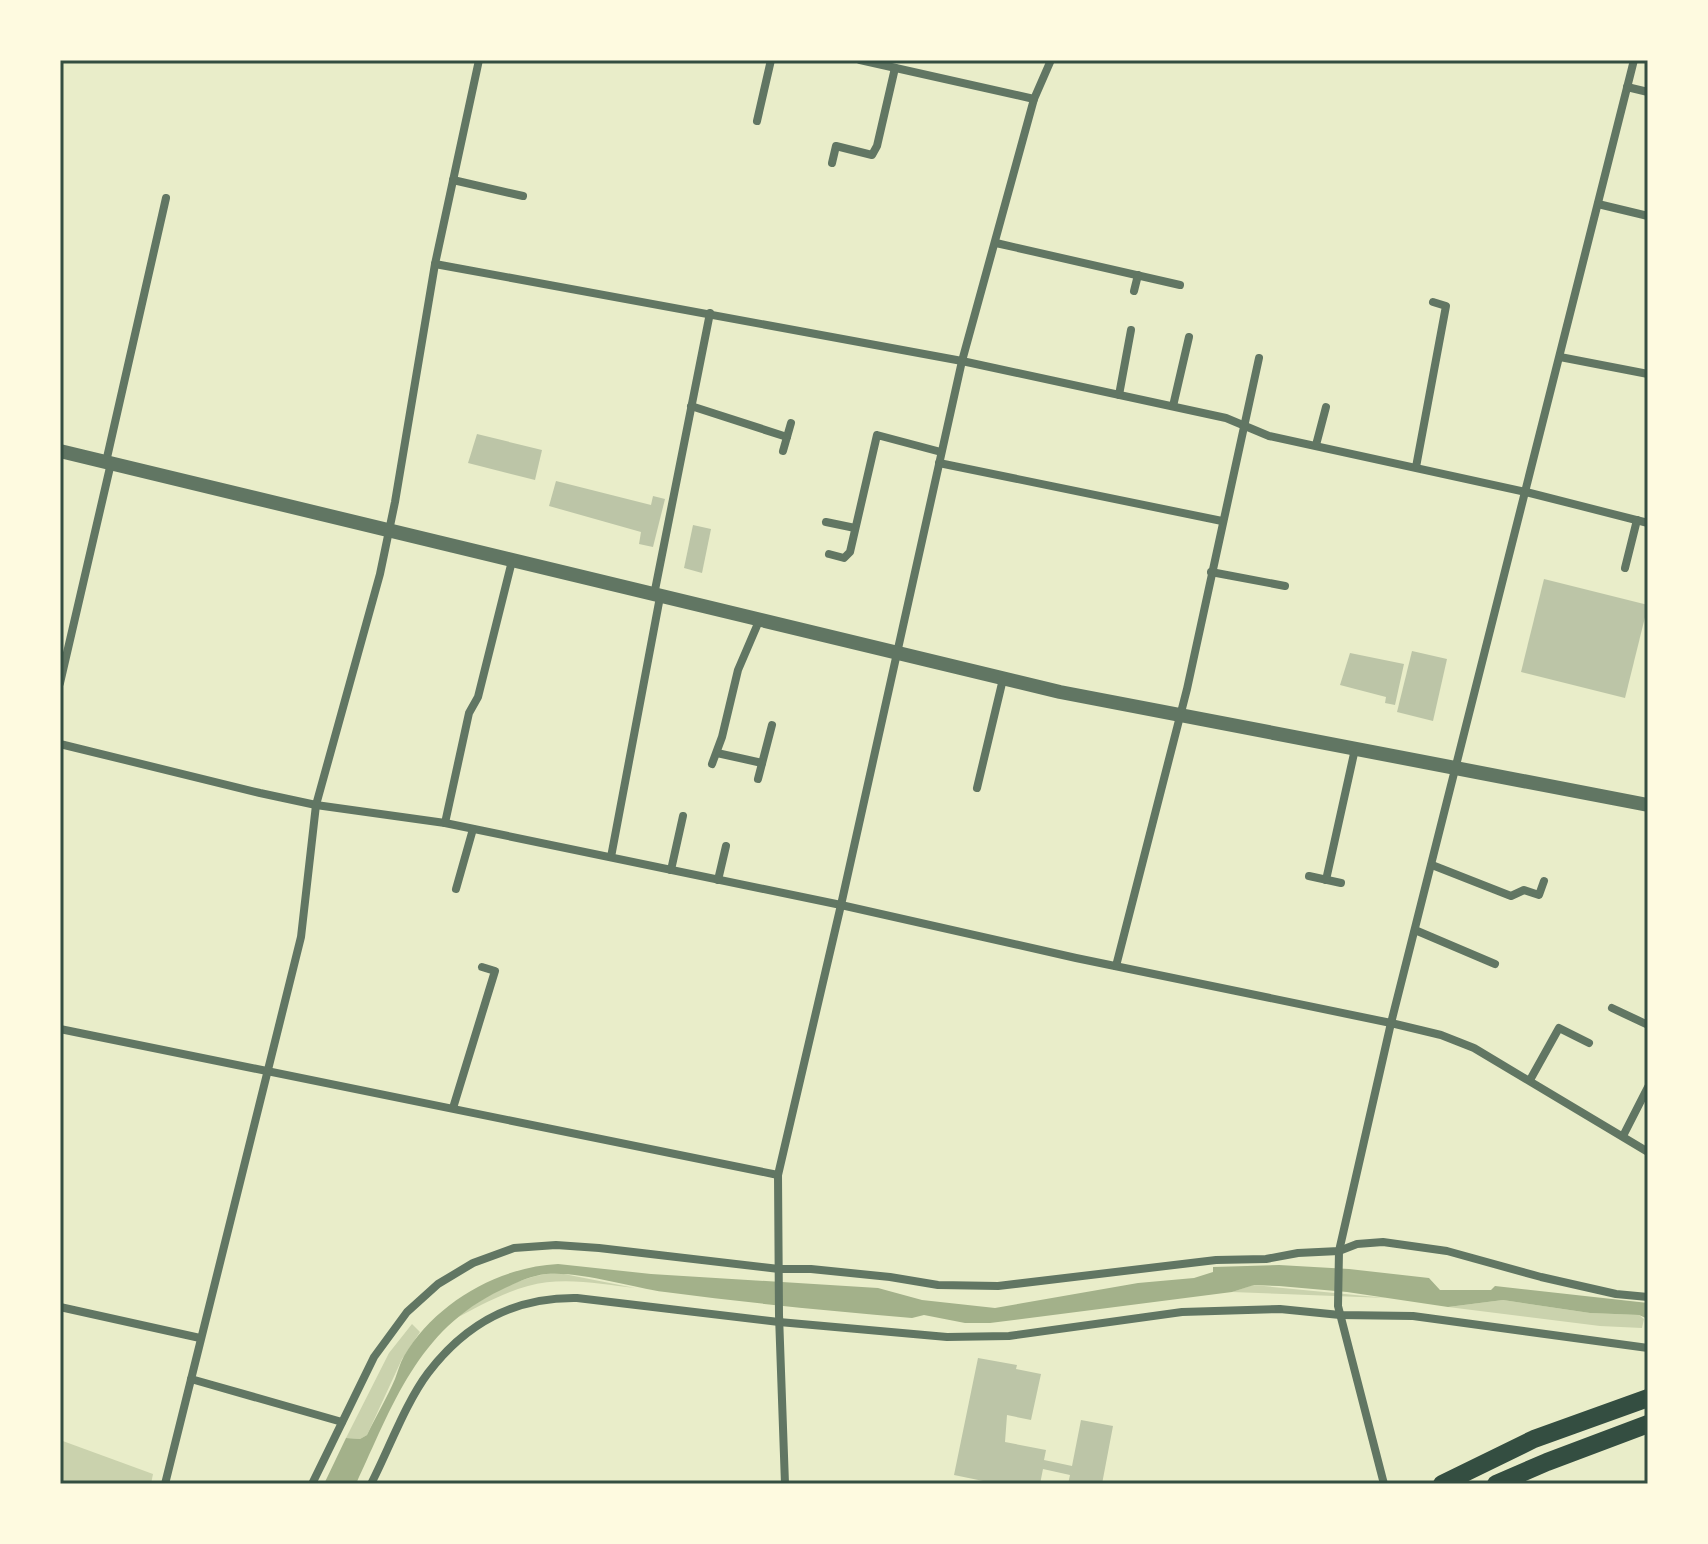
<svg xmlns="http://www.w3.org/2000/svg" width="1708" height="1544" font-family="'Roboto Condensed',sans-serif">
  <rect width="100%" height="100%" fill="#e9edc9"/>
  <g fill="#cad2ad">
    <path d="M546 1274H564L635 1288C601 1284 562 1276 528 1286 502 1293 477 1307 453 1320 481 1299 511 1280 546 1274Z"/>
    <path d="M1253 1285 1386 1298 1232 1292Z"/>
    <path d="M1503 1300 1590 1313 1639 1315 1644 1319 1642 1328 1600 1326 1448 1307Z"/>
    <path d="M412 1324 420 1332 402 1359 367 1435 360 1439 346 1438 389 1353Z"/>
    <path d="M60 1440 153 1474 151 1484H60Z"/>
  </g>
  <path fill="#a3b18a" d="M558 1264 651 1274 878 1288 922 1300 995 1308 1138 1283 1194 1278 1213 1272V1267L1279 1265 1349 1269 1429 1278 1440 1290H1491L1495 1286 1648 1303V1319L1639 1315 1590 1313 1503 1300 1448 1307 1347 1292 1279 1286 1254 1285 1232 1292 990 1323H965L924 1315 912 1318C830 1311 748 1303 665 1292 630 1287 580 1271 546 1274 529 1276 516 1283 501 1290 417 1330 393 1405 356 1484H324L346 1438 360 1439 367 1435C376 1416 387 1398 395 1379 398 1371 400 1363 404 1356 435 1303 498 1267 558 1264Z"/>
  <g fill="#bcc5a7">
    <path d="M477 434 542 450 535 480 468 463Z"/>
    <path d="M556 481 651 505 653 496 665 499 653 547 639 544 641 532 549 506Z"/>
    <path d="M693 525 711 529 702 573 684 568Z"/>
    <path d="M1544 579 1648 605 1625 698 1521 672Z"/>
    <path d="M1412 651 1447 659 1433 721 1397 712Z"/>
    <path d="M1350 653 1404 664 1395 705 1385 703 1386 697 1340 685Z"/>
    <path d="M978 1358 1017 1365 1016 1369 1041 1374 1031 1420 1007 1415 1005 1442 1046 1450 1044 1460 1072 1466 1081 1420 1113 1426 1102 1484H1068L1070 1475 1043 1469 1040 1484H987L988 1482 954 1475Z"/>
  </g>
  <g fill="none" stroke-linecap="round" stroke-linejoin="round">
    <g stroke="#617663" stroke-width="8">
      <path d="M860 60 1034 99"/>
      <path d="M1627 87 1648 92"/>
      <path d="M757 121 771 60"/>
      <path d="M832 163 836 146 872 155 877 146 895 68"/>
      <path d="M453 180 523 196"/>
      <path d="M1598 204 1648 216"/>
      <path d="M996 243 1180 285"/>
      <path d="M435 264 962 361 1226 418 1269 436 1526 492 1648 523"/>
      <path d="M1134 291 1138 275"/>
      <path d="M1560 357 1648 374"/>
      <path d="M1119 395 1131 330"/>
      <path d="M691 406 787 437"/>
      <path d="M1173 406 1189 337"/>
      <path d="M1316 445 1326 407"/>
      <path d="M783 451 791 423"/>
      <path d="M106 462 166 198"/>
      <path d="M939 463 1222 521"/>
      <path d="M1416 467 1446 306 1433 302"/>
      <path d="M826 522 855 528"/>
      <path d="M829 554 844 558 850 552 877 435 941 452"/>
      <path d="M1625 568 1637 520"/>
      <path d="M1211 572 1285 586"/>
      <path d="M654 595 710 313"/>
      <path d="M60 683 111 463"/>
      <path d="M60 744 260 793 316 805 445 823 841 905 1076 958 1391 1023 1441 1035 1474 1048 1648 1152"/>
      <path d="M717 753 762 763"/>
      <path d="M712 764 722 737 738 670 759 621"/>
      <path d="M758 779 772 725"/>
      <path d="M977 788 1003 679"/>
      <path d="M445 823 469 713 478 697 512 561"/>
      <path d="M611 857 660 597"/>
      <path d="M1432 865 1511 896 1524 890 1539 895 1544 881"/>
      <path d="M671 870 683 816"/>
      <path d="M1309 876 1341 883"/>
      <path d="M718 880 726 846"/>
      <path d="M1326 880 1355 749"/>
      <path d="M456 889 473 829"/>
      <path d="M1415 930 1495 964"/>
      <path d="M1116 966 1187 689 1259 358"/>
      <path d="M1612 1008 1648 1025"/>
      <path d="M60 1029 778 1175"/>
      <path d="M1530 1080 1559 1028 1589 1043"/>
      <path d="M453 1108 495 971 482 967"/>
      <path d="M1623 1136 1648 1087"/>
      <path d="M60 1307 200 1338"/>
      <path d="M191 1379 342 1422"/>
      <path d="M165 1484 301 937 316 805 380 574 395 502 435 264 479 60"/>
      <path d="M312 1484 374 1357 407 1312 438 1284 473 1263 514 1248 556 1245 599 1248 779 1269H811L890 1277 938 1285 998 1286 1216 1260 1266 1259 1298 1253 1339 1251 1357 1244 1383 1242 1447 1251 1541 1277 1616 1294 1648 1297"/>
      <path d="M371 1484C388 1451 406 1402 428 1373 466 1323 514 1297 577 1298L779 1322 947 1337 1009 1336 1182 1312 1280 1309 1340 1315 1413 1316 1648 1348"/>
      <path d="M785 1484 779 1315 778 1175 841 905 962 361 1034 99 1051 60"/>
      <path d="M1384 1484 1338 1306 1339 1251 1391 1023 1634 60"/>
    </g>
    <path stroke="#617663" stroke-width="14" d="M60 451 1060 692 1648 805"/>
    <g stroke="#344e41" stroke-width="18">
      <path d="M1442 1484 1534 1439 1648 1398"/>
      <path d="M1496 1484 1547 1462 1648 1424"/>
    </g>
  </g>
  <rect width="1708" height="1544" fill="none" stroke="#fefae0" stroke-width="124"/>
  <rect x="62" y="62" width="1584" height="1420" fill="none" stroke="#344e41" stroke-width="3"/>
</svg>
